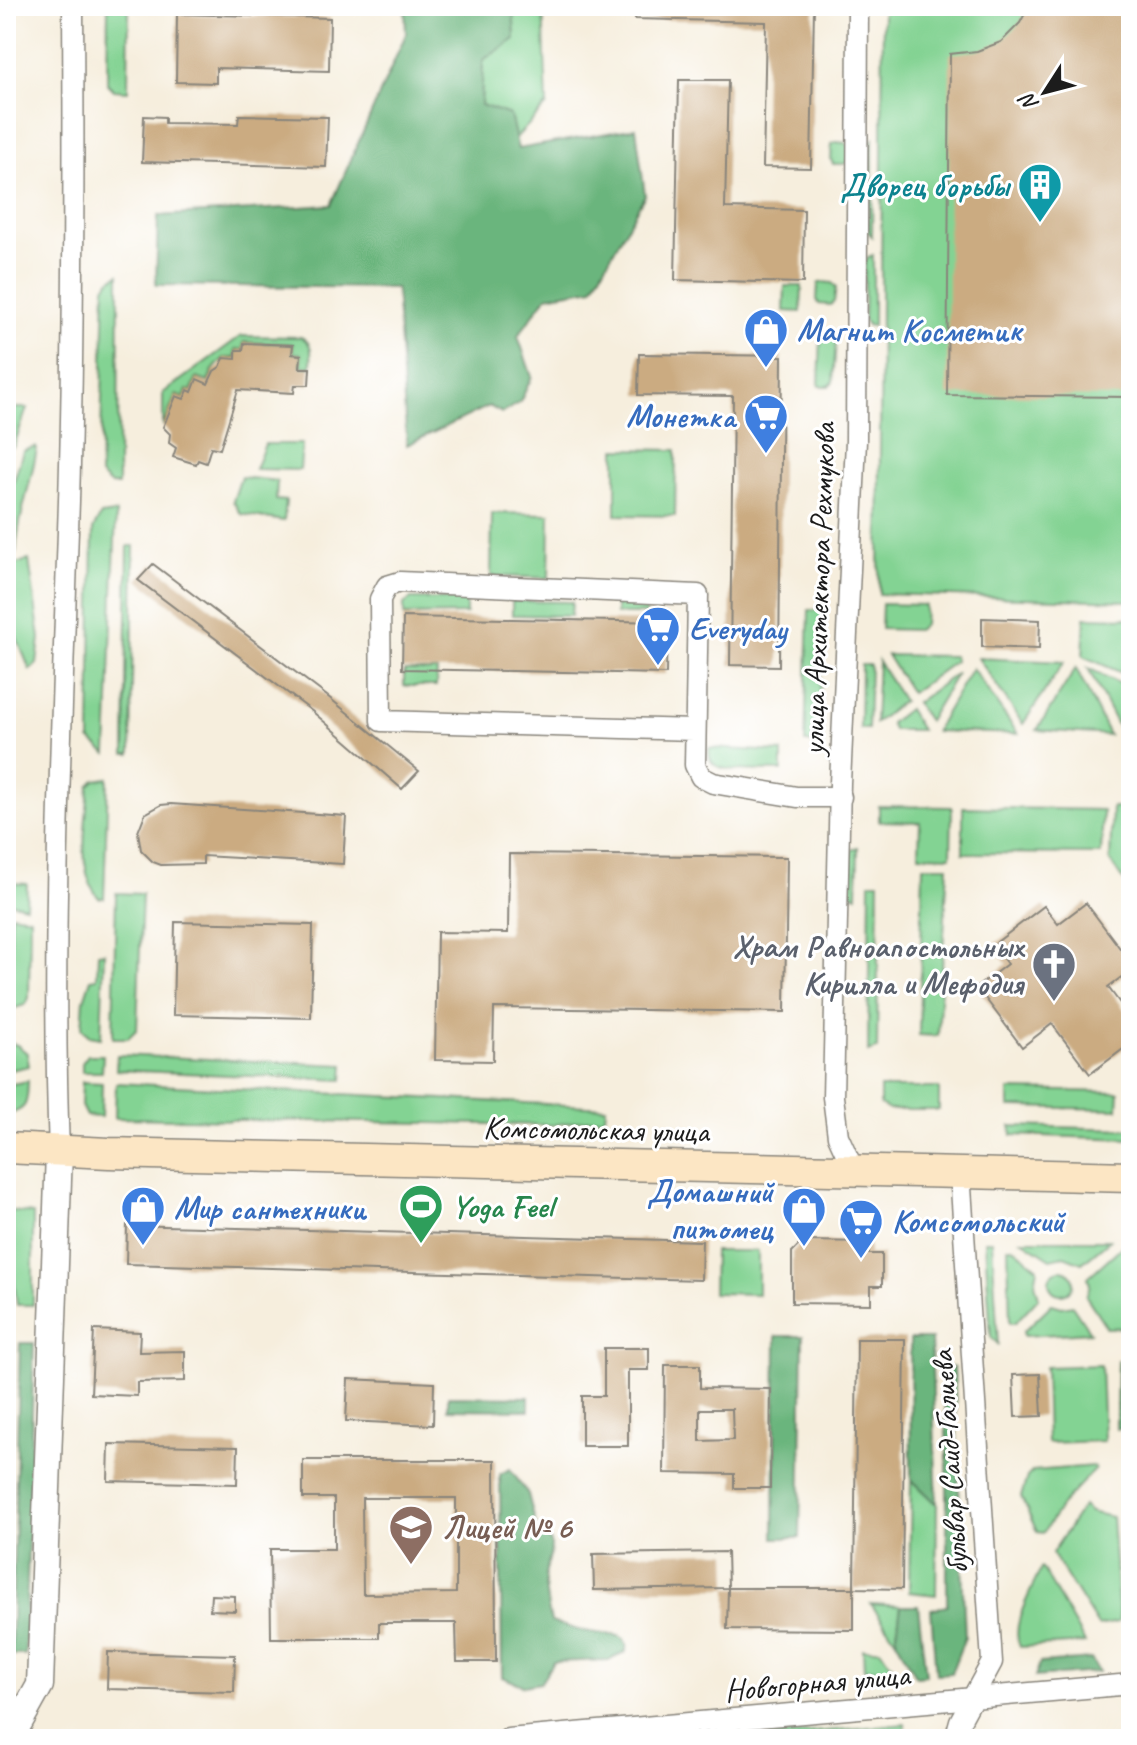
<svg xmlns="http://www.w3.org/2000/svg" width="1137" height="1745" font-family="Caveat,sans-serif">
  <rect width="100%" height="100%" fill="#fff"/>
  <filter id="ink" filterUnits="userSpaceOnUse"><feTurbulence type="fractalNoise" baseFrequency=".0125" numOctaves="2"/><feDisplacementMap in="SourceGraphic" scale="16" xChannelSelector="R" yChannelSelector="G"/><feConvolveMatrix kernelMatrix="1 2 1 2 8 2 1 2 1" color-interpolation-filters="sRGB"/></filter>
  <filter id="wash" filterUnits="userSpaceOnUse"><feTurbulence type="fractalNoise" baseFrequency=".006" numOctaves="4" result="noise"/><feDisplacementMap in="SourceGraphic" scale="32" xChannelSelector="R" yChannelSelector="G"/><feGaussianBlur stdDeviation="1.8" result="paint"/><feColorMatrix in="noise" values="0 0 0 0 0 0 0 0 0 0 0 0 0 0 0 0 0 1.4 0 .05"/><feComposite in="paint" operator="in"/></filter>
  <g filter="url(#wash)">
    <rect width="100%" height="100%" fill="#f6eedd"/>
    <g fill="#83d393" stroke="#507858" stroke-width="2">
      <path d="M108 6H129L128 91 114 90 107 83Z"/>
      <path d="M513 6H543L547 105 515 139 510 115 481 105 483 60 515 39Z"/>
      <path d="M883 6H1131V601L879 594Z"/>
      <path d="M873 139 872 236 868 232 869 143Z"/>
      <path d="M836 142 846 143 849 147 848 162 844 164H833L831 160 832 144Z"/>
      <path d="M873 255V326L867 325 864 320 865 262 868 257Z"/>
      <path d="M119 274 118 485H111L100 475 105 287 109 281Z"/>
      <path d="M822 282 832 283 836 287 834 302 830 305 819 304 817 300 818 284Z"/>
      <path d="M785 286H802L801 312 784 311Z"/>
      <path d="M821 335 832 336 836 342 833 382 829 386H819Z"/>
      <path d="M241 336 301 337C314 344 311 353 311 367L301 366V354L293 353V344L244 342 243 350 236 349 235 358H224L213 370 208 382 197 378 191 391 187 390 184 398 176 395 163 426V393Z"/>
      <path d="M6 408H27L14 446 6 451Z"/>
      <path d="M265 444H302L300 470 255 469Z"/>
      <path d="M35 447 37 448C31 484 18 517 16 553L6 557V507L23 451Z"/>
      <path d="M616 449 676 450 675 516 616 515Z"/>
      <path d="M241 477 277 481 276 500 286 501 284 521 241 514 233 501Z"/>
      <path d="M116 513 107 754 90 740 93 529 101 515Z"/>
      <path d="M492 513 550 514 549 578 491 576Z"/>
      <path d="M128 546H134L131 754H125Z"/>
      <path d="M29 560 40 638 37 664 30 670 6 612V567Z"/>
      <path d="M411 599H466V614L404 615V604Z"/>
      <path d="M512 601 572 602 571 616 512 615Z"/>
      <rect x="616" y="602" width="30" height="12"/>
      <path d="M882 604 925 605 924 625 917 630 881 629Z"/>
      <path d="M809 610H822L819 743H805Z"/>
      <path d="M1085 617 1131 618V677L1083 656Z"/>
      <path d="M887 655 954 656 955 661 911 693Z"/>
      <path d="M978 658 1064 662 1023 724Z"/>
      <path d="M878 661 903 701 875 723Z"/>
      <path d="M861 665H870L868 729H860Z"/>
      <path d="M972 668 1018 734 935 731Z"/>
      <path d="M1076 668 1109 735 1037 730Z"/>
      <path d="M1088 668 1131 689V701L1118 727Z"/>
      <path d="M404 671H437L436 686H404Z"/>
      <path d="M957 673 928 721 916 703Z"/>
      <path d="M908 709 921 730H893L890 723Z"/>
      <path d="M709 748 782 752V771C767 770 727 773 715 765 709 761 709 754 709 748Z"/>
      <path d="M108 778 104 898H99C75 870 87 820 89 786L95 780Z"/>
      <path d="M879 806 952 807 951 856 919 855 920 822 879 821Z"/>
      <path d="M963 807 1103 810 1101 854 963 853Z"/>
      <path d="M1112 807 1131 808V891L1110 861Z"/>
      <path d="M858 847 857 895 851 894 852 849Z"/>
      <path d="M923 866H948L938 1036 919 1035Z"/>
      <path d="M870 882H879L877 1049 868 1052Z"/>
      <path d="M10 883 27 884 26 906 8 902Z"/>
      <path d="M116 893 142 894 137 1029 128 1038H113Z"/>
      <path d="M11 914 30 917 29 998 25 1005 9 1010Z"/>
      <path d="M104 952 101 1038 89 1036 82 1028 84 1000 91 979 97 978 98 953Z"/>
      <path d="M6 1042 17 1045 27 1053 29 1066 6 1071Z"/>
      <path d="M88 1055H103L102 1072H82V1063Z"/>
      <path d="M117 1055 344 1065 343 1080 116 1070Z"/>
      <path d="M28 1081C27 1102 29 1109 7 1115L6 1085Z"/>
      <path d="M82 1082 102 1083 101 1117 86 1116 81 1106Z"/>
      <path d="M116 1083 606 1107 605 1117 553 1125 115 1118Z"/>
      <path d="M880 1088H939V1110H889L880 1105Z"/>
      <path d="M1009 1090 1119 1092 1118 1109 1009 1107Z"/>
      <path d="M1011 1126 1131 1129V1139L1012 1135Z"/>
      <path d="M6 1210 33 1214V1305H17Z"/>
      <path d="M1022 1240H1110L1082 1263 1064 1256 1051 1259Z"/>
      <path d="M985 1241H992L998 1344 991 1337Z"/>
      <path d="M1127 1242H1131V1327L1107 1328 1086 1296 1090 1285 1088 1277Z"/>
      <path d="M1008 1247H1013L1038 1268 1035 1283 1039 1297 1015 1323H1010Z"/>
      <path d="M714 1251H758V1294L713 1293Z"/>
      <circle cx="1061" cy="1282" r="12"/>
      <path d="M1052 1304 1062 1307 1072 1305 1090 1332 1024 1336 1023 1332Z"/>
      <path d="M1101 1365 1104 1441 1047 1443 1045 1367Z"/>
      <path d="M1093 1466 1095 1469 1063 1503 1043 1533 1037 1532 1021 1497 1027 1477 1033 1471Z"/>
      <path d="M911 1479 937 1504 936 1595 909 1592Z"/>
      <path d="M1083 1506 1090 1512 1112 1517 1119 1622 1098 1626 1052 1553Z"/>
      <path d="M1041 1568 1044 1571 1085 1643 1020 1647C1009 1625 1033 1589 1041 1568Z"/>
      <path d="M871 1604 901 1606 896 1640Z"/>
      <path d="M863 1649H880L894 1668 864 1669Z"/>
      <path d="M905 1724 906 1739H731Z"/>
    </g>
    <g fill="#6ab57d" stroke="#43684c" stroke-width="2">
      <path d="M405 6H513L515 39 483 60 481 105 510 115 518 149 636 128 645 195 593 288 547 296 518 336 532 377 520 402 502 413 489 406 407 445 396 288 156 285 158 216 331 205 406 34Z"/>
      <path d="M776 1336H803L800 1538H774Z"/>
      <path d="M910 1339H931L937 1504 911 1479Z"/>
      <path d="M20 1343H34L25 1655H11Z"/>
      <path d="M1131 1360V1422L1127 1429H1116L1117 1361Z"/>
      <path d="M943 1367 954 1368 965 1637 951 1673 936 1674 931 1609 947 1606V1452Z"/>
      <path d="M448 1396 529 1397V1410L448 1409Z"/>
      <path d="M510 1469 528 1494 537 1529 551 1542C552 1558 547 1562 545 1575 544 1591 548 1607 551 1622L582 1631 619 1636 624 1639 627 1647 625 1653 609 1660 553 1662 540 1683 524 1686 502 1677 500 1474Z"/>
      <path d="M901 1606H918L926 1675 916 1676 896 1640Z"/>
      <path d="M1091 1659 1099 1672 1035 1677 1040 1663Z"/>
    </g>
    <g id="blocks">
      <g fill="#cbab81" fill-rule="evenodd">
        <path d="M636 6H814L811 168 763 167 766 22 635 19Z"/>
        <path d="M1029 6H1131V397L947 395 950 54 977 51 1001 42 1020 23Z"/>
        <path d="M177 14 330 18 329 71 216 68V83L176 82Z"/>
        <path d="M679 80H728L725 208 804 210 803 283 675 280Z"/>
        <path d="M239 115 328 117 326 167 142 162 144 116 165 117V123L238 124Z"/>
        <path d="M244 343 293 345 292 354 301 355 300 368H310L309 385H295L294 393 238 390 220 449 211 447 206 463 198 460 196 464 173 457 176 448 169 443 170 434 163 427 176 396 184 399 188 390 192 392 197 379 208 384 214 371 220 367 224 358 236 359V350H243Z"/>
        <path d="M639 354 782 356 779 666 730 665 733 396 638 395Z"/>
        <path d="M153 564 327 696 419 771 402 789 313 712 138 580Z"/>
        <path d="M403 617 667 622 666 674 402 669Z"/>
        <path d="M982 618 1040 620 1039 649 982 647Z"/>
        <path d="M171 804 346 816 343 864 203 856V864L161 865 153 862 141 850 138 832 145 814 161 805Z"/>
        <path d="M509 854 787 857 785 1012 494 1008 493 1061 435 1060 437 932 508 933Z"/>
        <path d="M1086 903 1131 963V970L1108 987 1131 1018V1043L1090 1074 1052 1024 1022 1047 977 987 1007 964 993 945 1044 906 1058 924Z"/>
        <path d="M175 922 313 925 311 1018 173 1015Z"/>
        <path d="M127 1225 702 1241 701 1280 126 1264Z"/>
        <path d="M803 1241 869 1242V1254H882V1286H871V1304L792 1303V1252Z"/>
        <path d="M94 1330 140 1332 139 1352 185 1351V1381L137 1382V1396L91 1394Z"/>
        <path d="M857 1339H905L902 1589 854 1588Z"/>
        <path d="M604 1348H649V1370H628V1446H582V1396H604Z"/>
        <path d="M665 1365H700V1388L771 1389 770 1488H734V1474L664 1473ZM700 1409H732L733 1440 700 1441Z"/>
        <path d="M1040 1374 1042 1416 1015 1417 1013 1375Z"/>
        <path d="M348 1379 434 1383 433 1425 346 1421Z"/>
        <path d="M109 1444 238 1447 237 1484 108 1481Z"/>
        <path d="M303 1460H495L496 1662H457L456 1623H379V1638H271L270 1549H334V1498H303ZM362 1498H456V1593L363 1594Z"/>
        <path d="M727 1552 728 1588 594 1590 593 1554Z"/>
        <path d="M728 1588H854V1630L727 1629Z"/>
        <path d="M211 1595 235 1596V1611L210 1610Z"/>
        <path d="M108 1652 235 1655 234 1692 107 1689Z"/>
      </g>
    </g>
  </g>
  <g filter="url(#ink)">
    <use href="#blocks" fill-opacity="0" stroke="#89857c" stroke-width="2"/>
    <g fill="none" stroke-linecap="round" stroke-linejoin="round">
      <g stroke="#89857c" stroke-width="23">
        <g id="minor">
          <path d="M694 730 381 721 380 599 387 586 400 582 698 595 695 765 701 777 713 783 797 797H841"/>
          <path d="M59 1152C51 935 62 717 69 501 74 336 74 171 73 6"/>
          <path d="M854 1171 838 1136 833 1097 840 783 856 441 858 6"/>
          <path d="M508 1739 1131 1684"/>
          <path d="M955 1739 960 1721 992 1662 960 1172"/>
        </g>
      </g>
      <g stroke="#89857c" stroke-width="29">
        <path id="tertiary" d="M10 1739 40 1685 59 1152"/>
      </g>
      <g stroke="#89857c" stroke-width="33">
        <path id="secondary" d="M6 1148 109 1153 1131 1177"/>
      </g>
      <use href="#minor" stroke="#fff" stroke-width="20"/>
      <use href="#tertiary" stroke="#fff" stroke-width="26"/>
      <use href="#secondary" stroke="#fce6c4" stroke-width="30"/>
    </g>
  </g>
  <defs>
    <g id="building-pin" transform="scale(2.3)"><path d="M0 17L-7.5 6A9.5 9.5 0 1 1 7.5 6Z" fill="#0f9aa8" stroke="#fff"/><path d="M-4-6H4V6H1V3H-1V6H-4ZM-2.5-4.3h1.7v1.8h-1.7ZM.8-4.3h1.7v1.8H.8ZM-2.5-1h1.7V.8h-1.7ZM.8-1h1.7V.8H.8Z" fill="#fff"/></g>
    <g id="shop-pin" transform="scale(2.3)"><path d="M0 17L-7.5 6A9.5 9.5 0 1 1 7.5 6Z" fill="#3f7fe0" stroke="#fff"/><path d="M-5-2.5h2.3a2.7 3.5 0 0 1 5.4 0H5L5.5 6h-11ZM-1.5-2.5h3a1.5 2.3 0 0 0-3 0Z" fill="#fff"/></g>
    <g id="supermarket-pin" transform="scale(2.3)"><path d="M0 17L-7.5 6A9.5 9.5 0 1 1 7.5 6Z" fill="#3f7fe0" stroke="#fff"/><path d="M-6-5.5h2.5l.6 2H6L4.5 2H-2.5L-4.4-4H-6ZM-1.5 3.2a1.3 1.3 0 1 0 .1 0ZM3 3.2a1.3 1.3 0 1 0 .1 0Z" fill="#fff"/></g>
    <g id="church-pin" transform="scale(2.3)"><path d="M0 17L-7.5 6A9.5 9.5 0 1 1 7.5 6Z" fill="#6b7280" stroke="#fff"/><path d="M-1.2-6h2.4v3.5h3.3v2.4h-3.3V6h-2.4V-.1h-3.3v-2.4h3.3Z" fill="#fff"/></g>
    <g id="stadium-pin" transform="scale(2.3)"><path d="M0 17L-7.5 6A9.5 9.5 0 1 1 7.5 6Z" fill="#2e9e5b" stroke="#fff"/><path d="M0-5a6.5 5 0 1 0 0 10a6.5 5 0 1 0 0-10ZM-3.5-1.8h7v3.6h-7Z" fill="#fff"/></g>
    <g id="school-pin" transform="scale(2.3)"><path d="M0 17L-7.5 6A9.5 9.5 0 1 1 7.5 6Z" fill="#8d6e63" stroke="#fff"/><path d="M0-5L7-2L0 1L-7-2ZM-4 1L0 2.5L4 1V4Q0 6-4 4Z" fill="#fff"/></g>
  </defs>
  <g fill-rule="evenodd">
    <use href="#building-pin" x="1040" y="185"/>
    <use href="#shop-pin" x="766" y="330"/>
    <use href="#supermarket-pin" x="766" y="416"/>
    <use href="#supermarket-pin" x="658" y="628"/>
    <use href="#church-pin" x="1054" y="964"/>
    <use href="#stadium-pin" x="421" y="1206"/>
    <use href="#shop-pin" x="143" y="1208"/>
    <use href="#shop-pin" x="804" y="1209"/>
    <use href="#supermarket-pin" x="861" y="1221"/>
    <use href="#school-pin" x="411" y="1527"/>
  </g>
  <g text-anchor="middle" stroke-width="6" stroke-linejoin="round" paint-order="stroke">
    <g font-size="32" font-weight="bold" fill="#0d838f" stroke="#fff" text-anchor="end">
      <text x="1009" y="196">Дворец борьбы</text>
    </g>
    <g font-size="32" font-weight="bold" fill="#366cbe" stroke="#fff" text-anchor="start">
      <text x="797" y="341">Магнит Косметик</text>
      <text x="735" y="427" text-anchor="end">Монетка</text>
      <text x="689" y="639">Everyday</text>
      <text x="773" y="1202" text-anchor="end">Домашний<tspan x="773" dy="37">питомец</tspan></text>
      <text x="174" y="1219">Мир сантехники</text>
      <text x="892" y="1232">Комсомольский</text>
    </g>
    <g font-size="32" fill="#1c1c1c" stroke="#fff">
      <text transform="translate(818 589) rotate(-88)" y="11">улица Архитектора Рехмукова</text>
      <text transform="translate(596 1129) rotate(1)" y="11">Комсомольская улица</text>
      <text transform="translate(949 1462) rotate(-94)" y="11">бульвар Саид-Галиева</text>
      <text transform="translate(817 1682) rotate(-5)" y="11">Новогорная улица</text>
    </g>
    <g font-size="32" font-weight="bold" fill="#5b616d" stroke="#fff" text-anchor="end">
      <text x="1023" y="957">Храм Равноапостольных<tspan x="1023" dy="37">Кирилла и Мефодия</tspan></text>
    </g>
    <g font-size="32" font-weight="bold" fill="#27864d" stroke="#fff" text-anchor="start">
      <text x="452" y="1217">Yoga Feel</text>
    </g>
    <g font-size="32" font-weight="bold" fill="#785e54" stroke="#fff" text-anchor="start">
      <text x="442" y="1538">Лицей № 6</text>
    </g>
  </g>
  <rect width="1137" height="1745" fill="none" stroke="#fff" stroke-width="32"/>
  <g transform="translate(1045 92) rotate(234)" stroke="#ffffff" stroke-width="6" paint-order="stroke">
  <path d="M0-6L14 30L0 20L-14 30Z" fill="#1c1c1c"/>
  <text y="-12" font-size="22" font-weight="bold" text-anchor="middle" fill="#1c1c1c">N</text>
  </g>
</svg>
